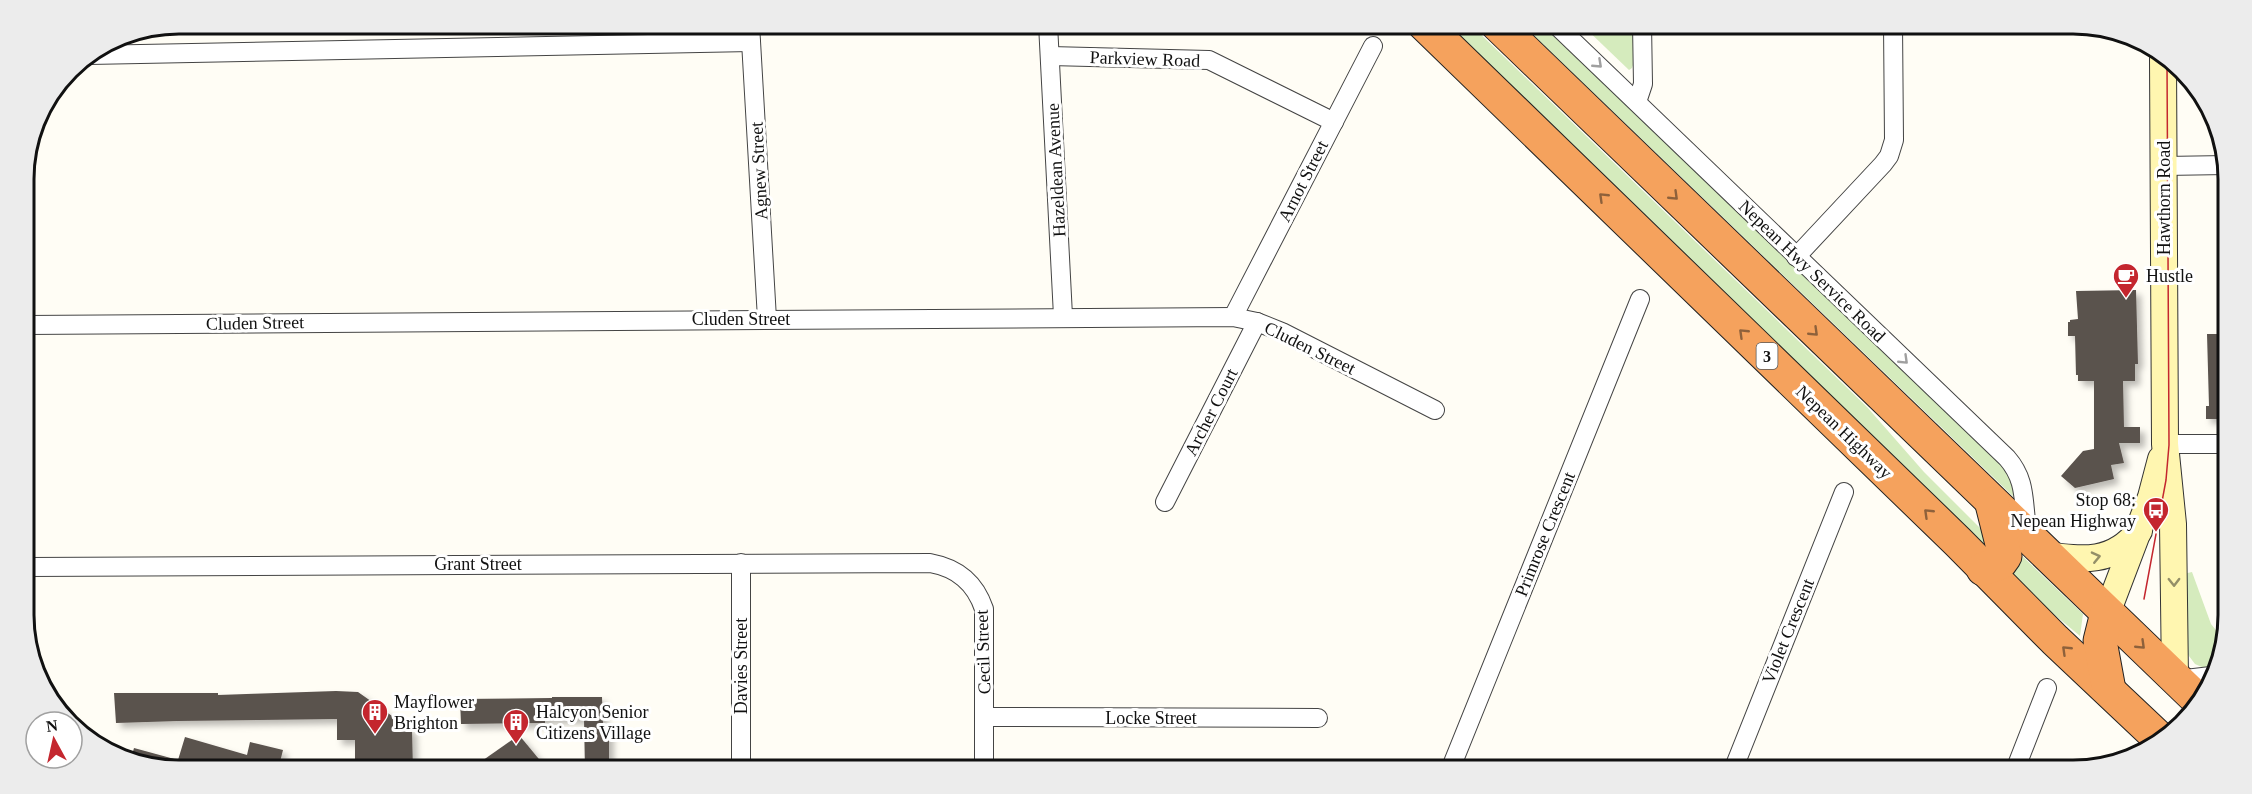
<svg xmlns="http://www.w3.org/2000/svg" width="2252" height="794" font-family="'Times New Roman',serif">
  <defs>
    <filter id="shadow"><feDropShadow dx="5" dy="5" stdDeviation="3" flood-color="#0004"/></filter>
  </defs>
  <rect width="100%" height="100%" fill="#fffdf5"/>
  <g fill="#d5ebbd">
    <path d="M1448 24H1470L1867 407 1924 472 1987 535 1992 555 1736 303Z"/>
    <path d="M1522 24H1541L1999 460 2014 481 2019 502Z"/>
    <path d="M1581 24H1635V59L1632 68 1629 70Z"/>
    <path d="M2020 554 2083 614 2080 636 2050 611 2009 570Z"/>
    <path d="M2192 572 2211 624 2220 635V664L2214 668H2204L2195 664 2186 652 2183 574Z"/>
  </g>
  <g fill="#5a524d" filter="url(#shadow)">
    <path d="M2136 290 2138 364H2135V381H2123L2124 427H2140V443H2119L2124 463 2111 465 2114 479 2075 488 2061 476 2083 451 2094 449V381H2078V375H2076L2075 336H2068V322H2070V320L2078 319 2076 291Z"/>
    <path d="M2207 334H2224L2223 419H2206V406H2209Z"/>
    <path d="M336 691 358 692 412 730 413 770H355V740H337V719L178 721 116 723 114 693H218V695Z"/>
    <path d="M552 697H602L603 724H609V770H585L584 719H545V723L461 724 460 699 552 698Z"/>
    <path d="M519 735 548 770H469Z"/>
    <path d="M185 737 247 755 250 742 283 750 278 770H180L130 762 134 748 178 760Z"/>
  </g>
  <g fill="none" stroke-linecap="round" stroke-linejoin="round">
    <g stroke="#444" stroke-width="20">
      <g id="street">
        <path d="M750 24 767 319"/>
        <path d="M1048 24 1063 316"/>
        <path d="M1555 24 2007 458C2028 482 2022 504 2028 533"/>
        <path d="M89 55 751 42"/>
        <path d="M1050 56 1209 60 1334 122"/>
        <path d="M1637 102 1643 84 1642 24"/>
        <path d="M2164 166 2227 165"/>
        <path d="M1796 257 1883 164 1889 156 1894 140 1893 24"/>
        <path d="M1233 317 1373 46"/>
        <path d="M25 325 1233 317 1257 322 1282 332 1435 410"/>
        <path d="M2165 444H2223"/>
        <path d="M1165 502 1257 322"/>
        <path d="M27 567 930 563C957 568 975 582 984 609V770"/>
        <path d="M2177 680 2211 676"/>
        <path d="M984 717 1318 718"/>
        <path d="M741 770V563"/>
        <path d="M1450 770 1640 299"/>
        <path d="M1733 770 1844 492"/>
        <path d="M2015 770 2047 688"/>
      </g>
    </g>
    <g stroke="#333" stroke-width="28">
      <g id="secondary">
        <path d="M2163 59 2165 444 2173 524 2175 678"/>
        <path d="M2046 555C2083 560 2113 564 2139 531"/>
        <path d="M2107 613 2151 497 2161 459"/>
      </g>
    </g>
    <g stroke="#222" stroke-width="35">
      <g id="highway">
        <path d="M1424 24 1958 542 2055 640 2161 740"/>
        <path d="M1497 24 2196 698"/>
        <path d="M1983 569 2000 563 2005 556 1992 504"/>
        <path d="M2107 613 2100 641 2109 690"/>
      </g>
    </g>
    <use href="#street" stroke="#fff" stroke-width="18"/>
    <use href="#secondary" stroke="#fff6b0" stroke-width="26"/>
    <use href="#highway" stroke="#f5a25d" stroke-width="33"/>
    <path stroke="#c4262e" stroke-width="1.5" d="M2144 599 2166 480 2169 445 2167 62"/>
  </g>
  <defs><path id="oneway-chevron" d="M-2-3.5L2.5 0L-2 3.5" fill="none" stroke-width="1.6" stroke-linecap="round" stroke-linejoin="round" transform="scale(1.5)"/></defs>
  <g stroke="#a0a0a0">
    <use href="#oneway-chevron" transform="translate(1598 64) rotate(43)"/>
    <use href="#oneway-chevron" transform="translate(1904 360) rotate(44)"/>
  </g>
  <g stroke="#8e613b">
    <use href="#oneway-chevron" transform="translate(1674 196) rotate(44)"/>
    <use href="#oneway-chevron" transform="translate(1603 197) rotate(-136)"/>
    <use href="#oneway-chevron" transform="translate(1814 332) rotate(44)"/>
    <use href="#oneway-chevron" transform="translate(1743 333) rotate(-136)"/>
    <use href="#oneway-chevron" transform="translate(1928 513) rotate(-136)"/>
    <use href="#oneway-chevron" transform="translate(2141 645) rotate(44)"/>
    <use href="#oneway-chevron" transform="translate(2066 650) rotate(-136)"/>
  </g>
  <g stroke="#948f68">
    <use href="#oneway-chevron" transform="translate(2096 557) rotate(-13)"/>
    <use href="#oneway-chevron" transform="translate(2174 582) rotate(89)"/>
  </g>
  <defs>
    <g id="cafe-pin" transform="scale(1.35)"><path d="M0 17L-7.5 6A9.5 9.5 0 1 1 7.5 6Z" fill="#c4262e" stroke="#fff"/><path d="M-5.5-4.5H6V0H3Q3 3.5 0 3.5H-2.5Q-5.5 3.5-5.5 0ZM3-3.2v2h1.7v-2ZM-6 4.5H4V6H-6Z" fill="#fff"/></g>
    <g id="bus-pin" transform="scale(1.35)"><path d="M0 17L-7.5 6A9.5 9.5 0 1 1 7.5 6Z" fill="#c4262e" stroke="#fff"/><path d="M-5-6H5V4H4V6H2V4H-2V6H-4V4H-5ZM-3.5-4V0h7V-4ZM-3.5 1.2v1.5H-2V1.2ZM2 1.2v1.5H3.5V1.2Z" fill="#fff"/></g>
    <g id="building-pin" transform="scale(1.35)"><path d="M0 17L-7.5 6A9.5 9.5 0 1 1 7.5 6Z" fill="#c4262e" stroke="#fff"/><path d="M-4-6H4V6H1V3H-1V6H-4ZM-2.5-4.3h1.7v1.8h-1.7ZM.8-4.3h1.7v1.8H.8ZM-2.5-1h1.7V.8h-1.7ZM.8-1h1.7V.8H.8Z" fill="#fff"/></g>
  </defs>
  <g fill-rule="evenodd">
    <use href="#cafe-pin" x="2126" y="276"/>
    <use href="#bus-pin" x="2156" y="510"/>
    <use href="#building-pin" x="375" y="712"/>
    <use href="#building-pin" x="516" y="722"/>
  </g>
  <g text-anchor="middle" stroke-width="6" stroke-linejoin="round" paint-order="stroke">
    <rect fill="#fff" stroke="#585858" stroke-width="1.5" x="1756.5" y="343" width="21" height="26" rx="4.5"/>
    <g font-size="16" font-weight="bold" fill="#111">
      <text x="1767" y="362">3</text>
    </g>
    <g font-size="18" fill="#111" stroke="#fff">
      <text transform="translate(1145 59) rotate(2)" y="6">Parkview Road</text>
      <text transform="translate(1056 170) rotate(-93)" y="6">Hazeldean Avenue</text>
      <text transform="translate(759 171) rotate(-93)" y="6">Agnew Street</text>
      <text transform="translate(1303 181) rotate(-63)" y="6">Arnot Street</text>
      <text transform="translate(2164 198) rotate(-90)" y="6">Hawthorn Road</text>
      <text transform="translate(1812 271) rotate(44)" y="6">Nepean Hwy Service Road</text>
      <text x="741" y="325">Cluden Street</text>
      <text transform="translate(255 323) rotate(-1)" y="6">Cluden Street</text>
      <text transform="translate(1310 348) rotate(26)" y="6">Cluden Street</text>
      <text transform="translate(1211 412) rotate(-63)" y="6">Archer Court</text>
      <text transform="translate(1844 432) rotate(44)" y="6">Nepean Highway</text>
      <text transform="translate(1545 534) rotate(-68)" y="6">Primrose Crescent</text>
      <text x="478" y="570">Grant Street</text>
      <text transform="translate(1788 631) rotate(-68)" y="6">Violet Crescent</text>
      <text transform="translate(983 652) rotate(-92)" y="6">Cecil Street</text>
      <text transform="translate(741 666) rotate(-90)" y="6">Davies Street</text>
      <text x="1151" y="724">Locke Street</text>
    </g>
    <g font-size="18" fill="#111" stroke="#fff" text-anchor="start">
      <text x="2146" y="282">Hustle</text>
      <text x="2136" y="506" text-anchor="end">Stop 68:<tspan x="2136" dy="21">Nepean Highway</tspan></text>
      <text x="394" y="708">Mayflower<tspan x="394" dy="21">Brighton</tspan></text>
      <text x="536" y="718">Halcyon Senior<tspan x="536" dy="21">Citizens Village</tspan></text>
    </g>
  </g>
  <path d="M0 0H2252V794H0ZM179 34H2073A145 145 0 0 1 2218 179V615A145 145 0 0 1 2073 760H179A145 145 0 0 1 34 615V179A145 145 0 0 1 179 34Z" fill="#ececec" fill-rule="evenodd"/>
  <path fill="none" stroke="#111" stroke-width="3" d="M179 34H2073A145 145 0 0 1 2218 179V615A145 145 0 0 1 2073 760H179A145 145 0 0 1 34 615V179A145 145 0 0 1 179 34Z"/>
  <g transform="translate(54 740) rotate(352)"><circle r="28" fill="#ffffff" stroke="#a0a0a0" stroke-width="1.5"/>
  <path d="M0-4.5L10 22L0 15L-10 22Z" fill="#c4262e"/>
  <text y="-9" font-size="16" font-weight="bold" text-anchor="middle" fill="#111111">N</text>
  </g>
</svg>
